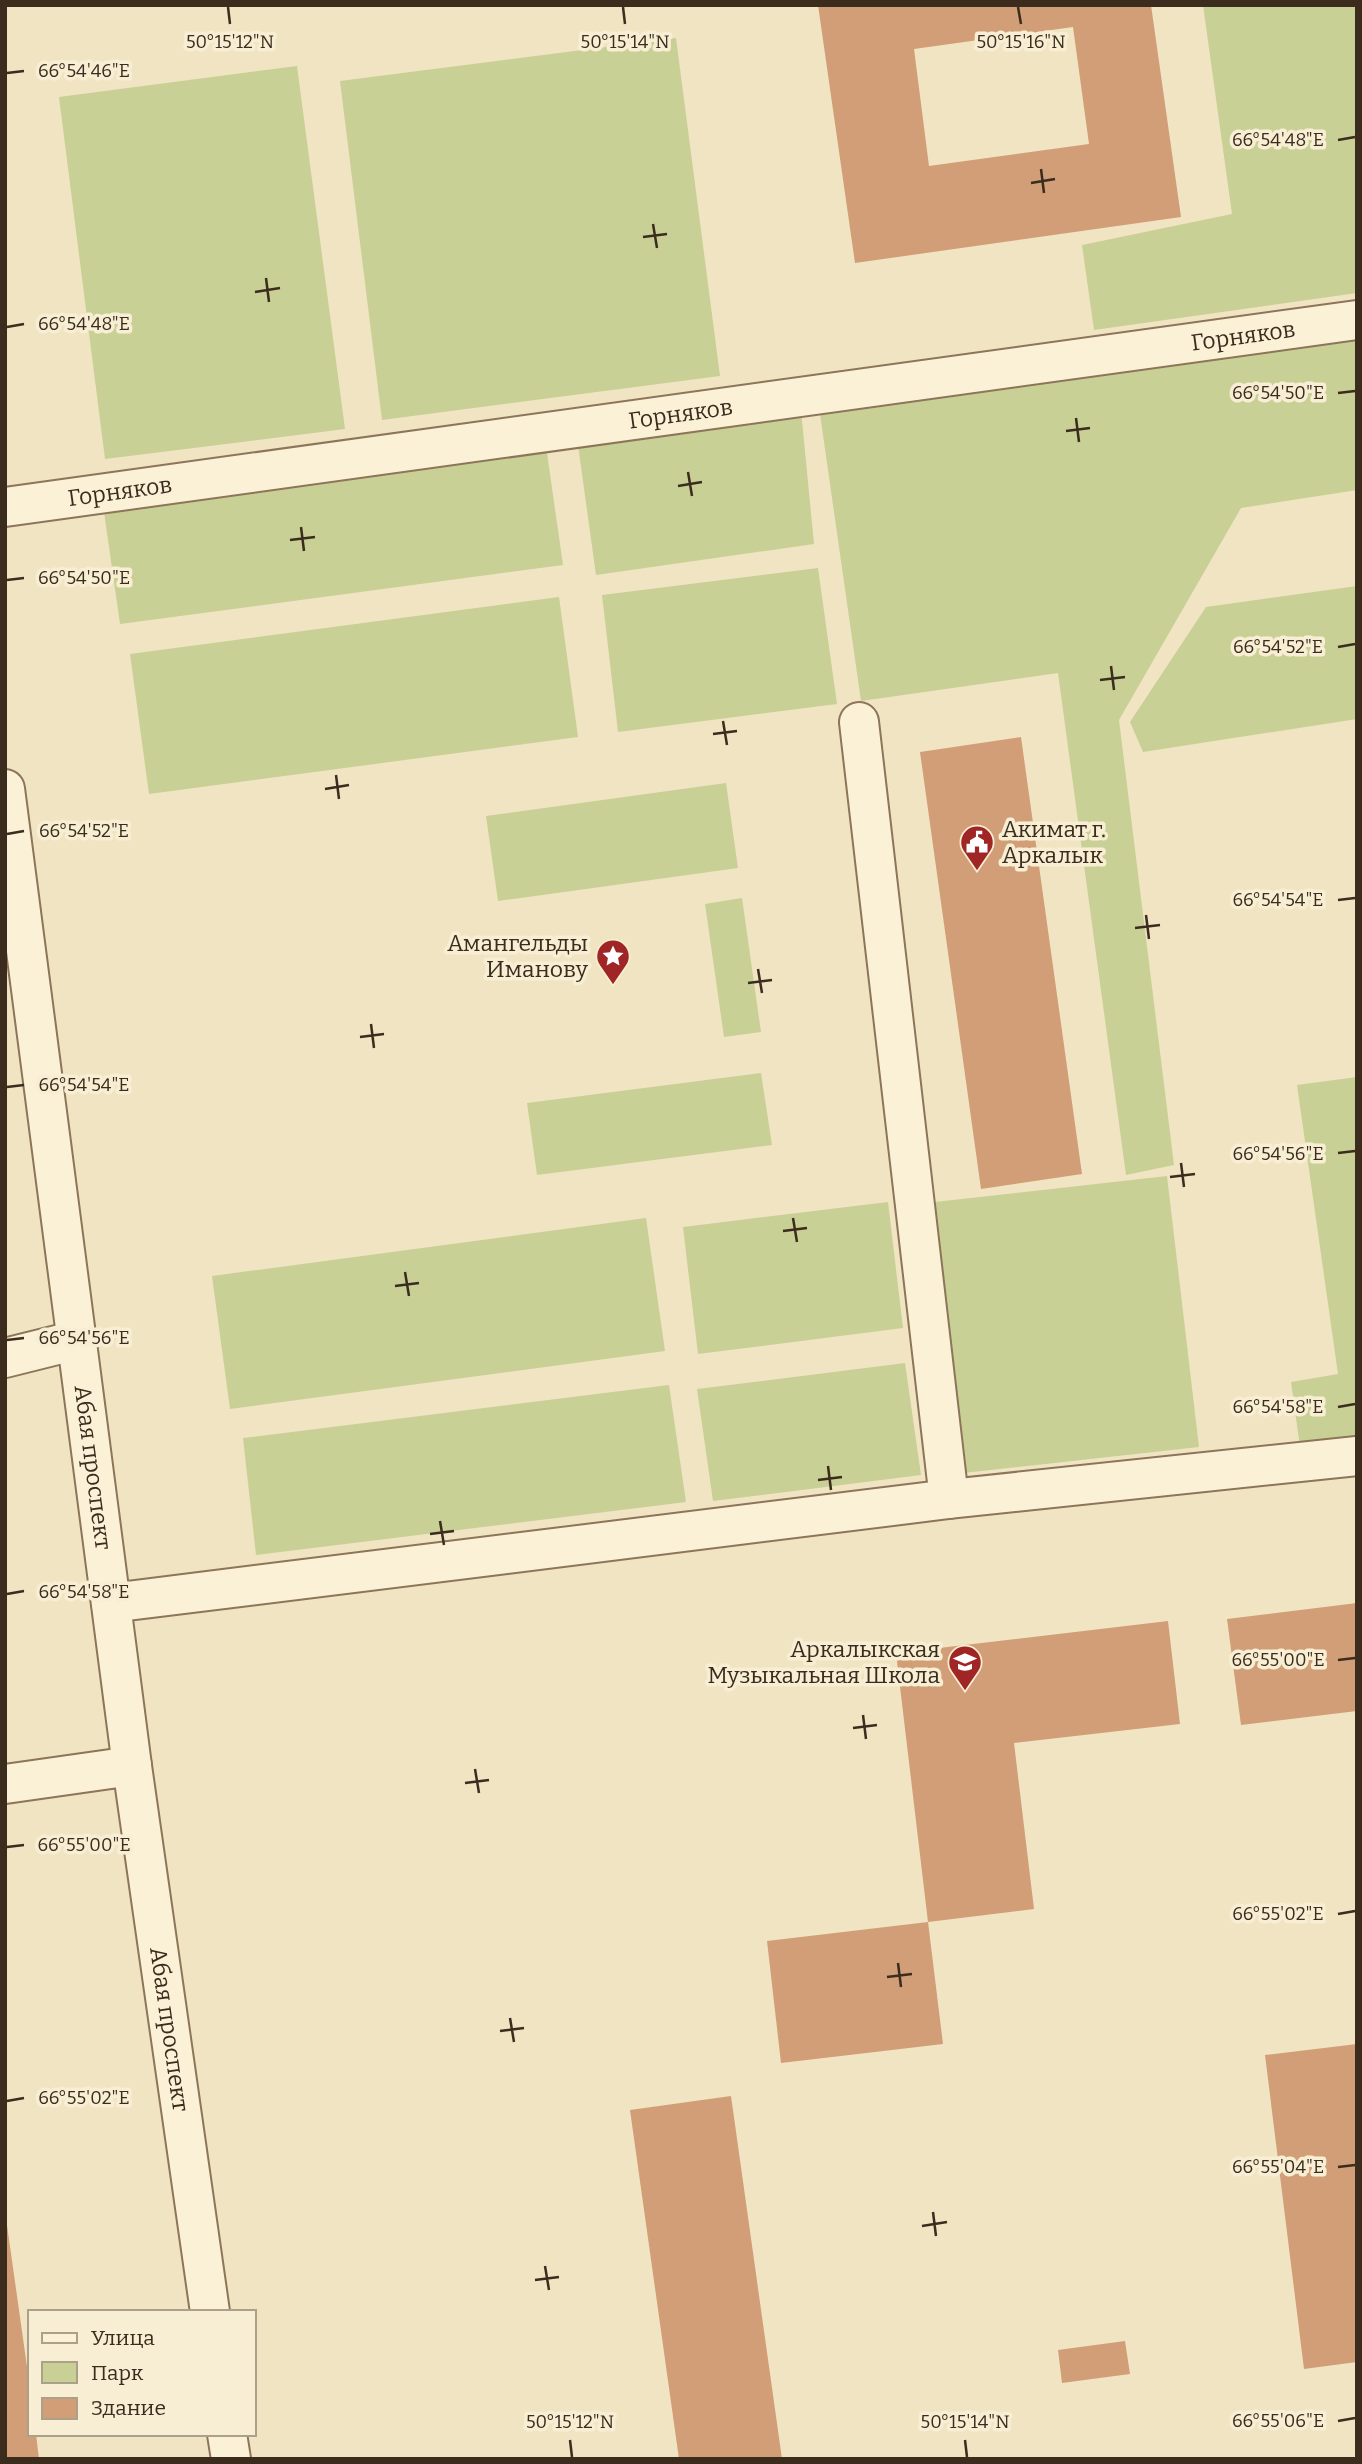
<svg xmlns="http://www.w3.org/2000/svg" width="1362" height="2464" font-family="Bitter,serif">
  <rect width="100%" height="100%" fill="#f1e4c3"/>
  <g fill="#c8d096">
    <path d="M1203 5H1357V293L1094 330 1082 245 1232 214Z"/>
    <path d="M676 38 720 376 382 420 340 81Z"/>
    <path d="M297 66 345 429 105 459 59 97Z"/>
    <path d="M1357 339V490L1241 508 1119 720 1174 1165 1126 1175 1058 673 861 701 820 414Z"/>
    <path d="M801 410 814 544 596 575 577 438Z"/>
    <path d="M545 439 563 565 120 624 102 498Z"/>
    <path d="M818 568 837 704 618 732 602 595Z"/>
    <path d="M1357 586V719L1143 752 1130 722 1206 607Z"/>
    <path d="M559 597 578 737 149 794 130 654Z"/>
    <path d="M726 783 738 868 498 901 486 816Z"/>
    <path d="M742 898 761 1032 724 1037 705 904Z"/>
    <path d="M761 1073 772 1145 537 1175 527 1103Z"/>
    <path d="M1357 1077V1448L1301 1454 1291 1382 1338 1374 1297 1085Z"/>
    <path d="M1167 1176 1199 1447 954 1474 926 1203Z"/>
    <path d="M888 1202 903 1328 698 1354 683 1227Z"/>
    <path d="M646 1218 665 1351 230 1409 212 1276Z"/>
    <path d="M905 1363 921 1475 713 1501 697 1389Z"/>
    <path d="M669 1385 686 1502 256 1555 243 1438Z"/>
  </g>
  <g fill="#d19e77" fill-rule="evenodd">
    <path d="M818 5H1151L1181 217 855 263ZM1073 27 1089 144 929 166 914 49Z"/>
    <path d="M1021 737 1082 1174 981 1189 920 752Z"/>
    <path d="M1357 1603V1711L1241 1725 1227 1619Z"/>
    <path d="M1168 1621 1180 1724 1014 1743 1034 1909 928 1922 896 1653Z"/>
    <path d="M928 1922 943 2044 781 2063 767 1941Z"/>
    <path d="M1357 2044V2362L1304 2369 1265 2055Z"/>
    <path d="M731 2096 782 2459H679L630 2110Z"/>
    <path d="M5 2211 30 2388V2434H36L39 2459H5Z"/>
    <path d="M1125 2341 1130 2374 1062 2383 1058 2350Z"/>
  </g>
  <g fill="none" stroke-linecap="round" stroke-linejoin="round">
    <g stroke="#8c7559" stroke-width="42">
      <g id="minor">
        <path id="s1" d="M5 507 1357 320"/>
        <path d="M859 722 949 1499"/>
        <path id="s2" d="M5 789 132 1766 210 2312"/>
        <path d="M5 1358 77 1340"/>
        <path d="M111 1603 949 1499 1357 1456"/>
        <path d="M5 1784 132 1766"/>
        <path d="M227 2434 231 2459"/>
      </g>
    </g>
    <use href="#minor" stroke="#fbf1d7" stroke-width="38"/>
  </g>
  <path fill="none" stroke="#3b2c1e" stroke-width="2.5" d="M228 7 230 24M623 7 625 24M1018 7 1021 24M7 73 24 71M1338 140 1355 137M1041 169 1044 193M1031 183 1055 179M653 224 657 248M643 237 667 234M266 278 269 302M255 292 280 288M7 327 24 324M1338 393 1355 391M1076 418 1079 442M1066 431 1090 428M688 472 692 496M678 486 702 482M301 527 304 551M290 540 315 537M7 580 24 578M1338 647 1355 644M1111 666 1114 690M1100 680 1125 677M723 721 727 745M713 734 737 731M336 775 339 799M325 789 349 785M7 834 24 831M1338 900 1355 898M1146 915 1149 939M1135 928 1160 925M758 969 762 993M748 983 772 980M371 1024 374 1048M360 1037 384 1034M7 1087 24 1085M1338 1153 1355 1151M1181 1163 1184 1187M1170 1177 1195 1174M793 1218 797 1242M783 1231 807 1228M405 1272 409 1296M395 1286 419 1283M7 1340 24 1338M1338 1407 1355 1404M828 1466 831 1490M818 1480 842 1477M440 1521 444 1545M430 1534 454 1531M7 1594 24 1591M1338 1660 1355 1658M863 1715 866 1739M853 1728 877 1725M475 1769 479 1793M465 1783 489 1780M7 1847 24 1845M1338 1914 1355 1911M898 1963 901 1987M887 1977 912 1974M510 2018 514 2042M500 2031 524 2028M7 2101 24 2098M1338 2167 1355 2165M933 2212 936 2236M922 2226 947 2222M545 2266 549 2290M535 2280 559 2277M1338 2421 1355 2418M570 2440 572 2457M965 2440 967 2457"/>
  <defs>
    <g id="civic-pin" transform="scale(1.75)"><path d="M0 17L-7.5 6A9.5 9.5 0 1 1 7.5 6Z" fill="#9f2625" stroke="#f7eed3"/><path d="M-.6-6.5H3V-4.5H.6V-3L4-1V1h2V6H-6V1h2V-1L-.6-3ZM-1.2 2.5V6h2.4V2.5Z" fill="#fff"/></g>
    <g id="sight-pin" transform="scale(1.75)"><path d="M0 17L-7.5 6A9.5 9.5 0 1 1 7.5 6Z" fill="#9f2625" stroke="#f7eed3"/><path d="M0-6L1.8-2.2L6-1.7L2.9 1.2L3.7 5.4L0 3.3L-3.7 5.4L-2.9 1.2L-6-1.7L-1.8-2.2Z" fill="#fff"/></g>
    <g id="school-pin" transform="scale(1.75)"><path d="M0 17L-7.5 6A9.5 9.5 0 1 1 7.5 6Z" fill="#9f2625" stroke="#f7eed3"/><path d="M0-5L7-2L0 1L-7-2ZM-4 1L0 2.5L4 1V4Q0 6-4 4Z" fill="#fff"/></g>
  </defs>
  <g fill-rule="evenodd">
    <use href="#civic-pin" x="977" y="842"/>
    <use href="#sight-pin" x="613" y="956"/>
    <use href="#school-pin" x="965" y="1662"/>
  </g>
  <g text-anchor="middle" stroke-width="7" stroke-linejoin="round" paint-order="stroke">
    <g font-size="23" fill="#3b2c1e" stroke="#f7eed3">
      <text dy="8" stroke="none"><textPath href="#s1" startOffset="1250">Горняков</textPath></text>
      <text dy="8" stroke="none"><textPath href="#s1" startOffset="682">Горняков</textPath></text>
      <text dy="8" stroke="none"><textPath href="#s1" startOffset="116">Горняков</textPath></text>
      <text dy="8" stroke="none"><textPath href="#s2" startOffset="684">Абая проспект</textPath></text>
      <text dy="8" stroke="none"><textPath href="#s2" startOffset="1251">Абая проспект</textPath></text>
    </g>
    <g font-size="23" fill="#3b2c1e" stroke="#f7eed3" text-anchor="end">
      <text x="1002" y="837" text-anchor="start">Акимат г.<tspan x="1002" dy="26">Аркалык</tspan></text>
      <text x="588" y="951">Амангельды<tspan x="588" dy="26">Иманову</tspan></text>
      <text x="940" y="1657">Аркалыкская<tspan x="940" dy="26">Музыкальная Школа</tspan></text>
    </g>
  </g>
  <g font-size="18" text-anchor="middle" fill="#3b2c1e" stroke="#f7eed3" stroke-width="7" stroke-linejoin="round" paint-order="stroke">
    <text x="230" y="48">50°15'12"N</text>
    <text x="625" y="48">50°15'14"N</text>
    <text x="1021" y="48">50°15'16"N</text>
    <text x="84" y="77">66°54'46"E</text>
    <text x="1278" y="146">66°54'48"E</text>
    <text x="84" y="330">66°54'48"E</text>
    <text x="1278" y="399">66°54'50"E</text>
    <text x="84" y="584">66°54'50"E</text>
    <text x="1278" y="653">66°54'52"E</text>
    <text x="84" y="837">66°54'52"E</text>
    <text x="1278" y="906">66°54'54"E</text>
    <text x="84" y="1091">66°54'54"E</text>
    <text x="1278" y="1160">66°54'56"E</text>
    <text x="84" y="1344">66°54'56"E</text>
    <text x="1278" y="1413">66°54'58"E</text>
    <text x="84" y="1598">66°54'58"E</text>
    <text x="1278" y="1666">66°55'00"E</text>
    <text x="84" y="1851">66°55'00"E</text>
    <text x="1278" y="1920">66°55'02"E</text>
    <text x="84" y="2104">66°55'02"E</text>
    <text x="1278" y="2173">66°55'04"E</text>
    <text x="1278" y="2427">66°55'06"E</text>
    <text x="570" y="2428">50°15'12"N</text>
    <text x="965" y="2428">50°15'14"N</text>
  </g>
  <rect width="1362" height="2464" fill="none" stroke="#3b2c1e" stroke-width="14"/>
  <rect x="28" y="2310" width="228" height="126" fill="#f7eed3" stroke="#aca08b" stroke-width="2"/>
  <rect x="42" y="2333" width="35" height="10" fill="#fbf1d7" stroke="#aca08b" stroke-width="2"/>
  <text x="91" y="2345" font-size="21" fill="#3b2c1e">Улица</text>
  <rect x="42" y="2362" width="35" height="21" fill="#c8d096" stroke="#aca08b" stroke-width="2"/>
  <text x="91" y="2380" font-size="21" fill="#3b2c1e">Парк</text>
  <rect x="42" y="2398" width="35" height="21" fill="#d19e77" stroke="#aca08b" stroke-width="2"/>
  <text x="91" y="2415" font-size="21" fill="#3b2c1e">Здание</text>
</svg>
